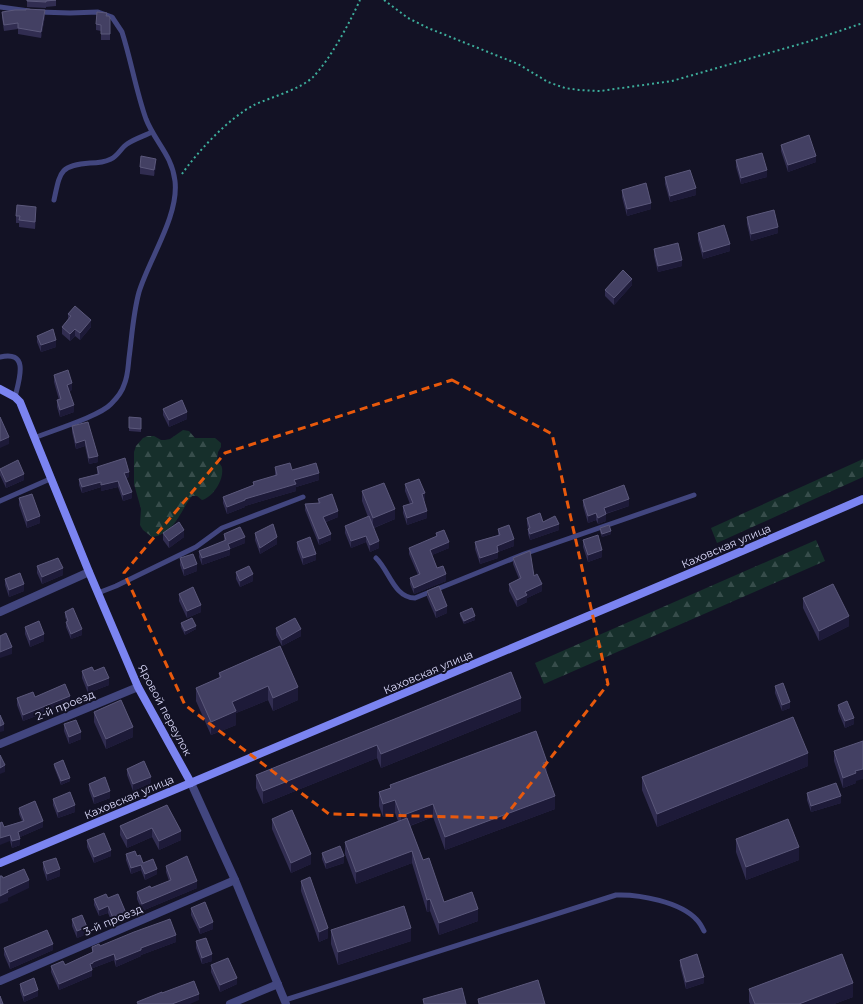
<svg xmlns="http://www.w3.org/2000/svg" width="863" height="1004" font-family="Montserrat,sans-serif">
  <defs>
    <pattern id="forest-firs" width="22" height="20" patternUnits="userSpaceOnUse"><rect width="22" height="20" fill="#162f2b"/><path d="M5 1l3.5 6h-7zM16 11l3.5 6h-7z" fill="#374d4b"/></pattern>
  </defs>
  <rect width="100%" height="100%" fill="#131225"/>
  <g fill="url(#forest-firs)">
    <path d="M183 430 189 431 195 438H215L221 443V447L218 452 217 460C218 462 222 466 222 468 224 480 213 497 202 500L197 496H192C180 511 175 534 152 537L143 530 140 525 141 509 134 484V452L136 446 143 438 148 436H154L161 440H165L170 439Z"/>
    <path d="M863 459V477L717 543 711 528Z"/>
    <path d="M816 540 825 561 544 684 535 663Z"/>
  </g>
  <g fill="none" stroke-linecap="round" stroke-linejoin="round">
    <g stroke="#3dad9b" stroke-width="2" stroke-dasharray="2 3" stroke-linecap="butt">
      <path d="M384 0 408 18 428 28 518 64 548 82 565 88 579 90 600 91 672 81 807 42 863 23"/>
      <path d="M182 174C198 151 229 118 254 105 271 97 302 89 314 76 331 58 350 22 360 0"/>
    </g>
    <g stroke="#42467f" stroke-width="5">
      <path d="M0 7 29 11"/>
      <path d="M54 200C60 173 59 165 90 163 97 163 105 162 111 159 118 156 121 148 127 144 134 139 144 136 152 132"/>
      <path d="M0 357C30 350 19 380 15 397"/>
      <path d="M34 438C51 431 100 416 111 404 116 399 122 392 124 385 128 376 128 367 129 358 132 336 133 314 139 292 149 259 179 216 175 181 172 155 155 142 146 119 136 91 131 60 122 32L112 17 98 12 70 13 39 12"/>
      <path d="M0 501 50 479"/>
      <path d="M376 558C389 570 394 598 415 598L524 554 694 495"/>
      <path d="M98 593 116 586 196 547 222 528 303 497"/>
      <path d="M285 1000 616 895C639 894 681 902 697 920 700 923 702 927 704 931"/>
    </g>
    <g stroke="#42467f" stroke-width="8">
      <path d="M0 612 89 572"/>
      <path d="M0 744 138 687"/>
      <path d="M191 783 235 880 286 1004"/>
      <path d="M0 981 235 880"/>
      <path d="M230 1004 278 984"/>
    </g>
    <g stroke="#7b84f1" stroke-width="8">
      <path d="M0 389 15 397 20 402 89 572 138 687 191 783"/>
      <path d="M0 863 714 563 863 499"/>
    </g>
  </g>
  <g fill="#312d51">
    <path d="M27 0H56V6L46 7V8L27 7Z"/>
    <path d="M2 12 45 16 41 38 18 34V29L4 31 2 18Z"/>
    <path d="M107 16 110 18V40H101V31L96 30V24Z"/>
    <path d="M781 145 816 162 788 172 781 151Z"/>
    <path d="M736 160 767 177 741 184 736 167Z"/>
    <path d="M156 166 154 176 140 174V167Z"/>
    <path d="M665 177 696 195 670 202 665 184Z"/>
    <path d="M622 190 651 209 627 216 622 197Z"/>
    <path d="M36 213 35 229 19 227V223H16V216Z"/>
    <path d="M747 217 778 233 751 241 747 224Z"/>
    <path d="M698 233 730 251 703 259 698 240Z"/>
    <path d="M654 249 682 266 658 272 654 256Z"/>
    <path d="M632 285 614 305 605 296V290Z"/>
    <path d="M68 314 91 327 80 340 75 336 70 341 62 334V327L68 319Z"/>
    <path d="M37 336 56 347 41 352 37 342Z"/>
    <path d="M54 375 72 390 69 391 74 412 60 417 57 407V400H59L54 382Z"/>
    <path d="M163 409 187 419 169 427 163 415Z"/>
    <path d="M129 417 141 418V432L129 431Z"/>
    <path d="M88 422 98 462 89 464 85 446 76 449 72 432V426Z"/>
    <path d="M97 467 129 477 126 478 132 498 123 501 118 487 101 491V487L82 493 79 485V479L97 474Z"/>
    <path d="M275 467 292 470 319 480 296 487V491L245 506V507L227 514 223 503V497L253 485V482L275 476Z"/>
    <path d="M0 469 24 480 6 488 0 475Z"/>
    <path d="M405 484 425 500H424L427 518 407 525 403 513V506L410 504 405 491Z"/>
    <path d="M362 491 395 519 374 528 379 548 370 552 366 542 351 548 345 533V526L368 517 362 501Z"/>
    <path d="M19 498 40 523 27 528 19 505Z"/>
    <path d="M318 499 338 517 326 522 331 540 319 545 305 510V504L318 503Z"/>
    <path d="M583 500 629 506 606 514V521L598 524 596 520 588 523 583 506Z"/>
    <path d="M527 518 543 522 559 530 530 540 528 534V529L527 524Z"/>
    <path d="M600 528 611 534 602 537 600 532Z"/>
    <path d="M498 529 514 546 498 552V558L480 564 475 549V542L498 535Z"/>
    <path d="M163 533 184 537 169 548 163 540Z"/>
    <path d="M255 533 277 544 260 554 255 540Z"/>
    <path d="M436 533 449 548 432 555 437 568 446 581 414 594 410 584V578L418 575 409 554V548L436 537Z"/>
    <path d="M224 534 245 543 230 549V555L202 565 199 557V551L224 541Z"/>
    <path d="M583 540 602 557 588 562 583 547Z"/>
    <path d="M297 542 316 560 303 565 297 549Z"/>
    <path d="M180 558 197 571 184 576 180 565Z"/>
    <path d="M513 558 534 576 542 591 527 598V602L517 607 509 591V584L519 579 513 564Z"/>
    <path d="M37 566 63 575 42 584 37 573Z"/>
    <path d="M236 572 253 581 240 587 236 579Z"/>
    <path d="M5 579 24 591 9 597 5 585Z"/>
    <path d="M427 591 447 613 436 618 427 597Z"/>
    <path d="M179 594 201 612 187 618 179 601Z"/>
    <path d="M803 598 849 626 819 641 803 608Z"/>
    <path d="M65 612 82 635 71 639 66 627V622H67L65 617Z"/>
    <path d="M460 613 475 620 464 624 460 616Z"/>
    <path d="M181 623 196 629 185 635 181 627Z"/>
    <path d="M25 627 44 641 30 647 25 634Z"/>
    <path d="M276 628 301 636 282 646 276 635Z"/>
    <path d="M280 646 298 700 273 711 268 700 236 713V725L211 735 196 701V688L219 678V673Z"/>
    <path d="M82 671H94L109 685 88 693 82 678Z"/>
    <path d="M511 672 521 711 381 768 377 758 263 804 256 788V775Z"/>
    <path d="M775 686 790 708 782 711 775 693Z"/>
    <path d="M35 697 70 703 23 721 17 705V698Z"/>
    <path d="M838 705 854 724 845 728 838 711Z"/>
    <path d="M94 712 133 737 106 749 94 722Z"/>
    <path d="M64 724 81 739 69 744 64 731Z"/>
    <path d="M834 751 856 781V783L843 788 834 761Z"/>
    <path d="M54 764 70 781 61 785 54 767Z"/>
    <path d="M808 766 657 827 642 790V777Z"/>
    <path d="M127 769 151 783 133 791 127 775Z"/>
    <path d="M547 774 555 809 445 850 433 817 410 826 423 860 444 902 478 921 439 935 430 911 427 912 412 863 356 884 345 854V842L398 821 395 813 383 817 379 806V792L390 788V785Z"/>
    <path d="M89 784 110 798 94 804 89 790Z"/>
    <path d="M807 793 841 803 811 812 807 800Z"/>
    <path d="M53 799 75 812 58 818 53 805Z"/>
    <path d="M167 805 181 840 159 850 152 837 127 848 120 835V826Z"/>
    <path d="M19 808 43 827 20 837V845L12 848 10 841 4 827 22 821 19 814Z"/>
    <path d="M272 819 311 864 291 873 272 829Z"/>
    <path d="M736 839 799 860 746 880 736 852Z"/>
    <path d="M87 840 111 856 94 863 87 847Z"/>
    <path d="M322 853 344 863 326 869 322 859Z"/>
    <path d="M126 854 137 856 143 863 157 874 145 880 141 870 131 874 126 860Z"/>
    <path d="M43 862 60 876 47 881 43 869Z"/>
    <path d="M166 866 197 888 142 911 137 899V892L151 888 169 881 166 872Z"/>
    <path d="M301 881 328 938 319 942 301 891Z"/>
    <path d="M108 898 126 920 113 925 108 913 99 916 94 905V899Z"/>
    <path d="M191 908 213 929 200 934 191 915Z"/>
    <path d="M72 919 87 934 77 938 72 926Z"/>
    <path d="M331 930 411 941 338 965 331 944Z"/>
    <path d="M196 941 212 961 202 964 196 948Z"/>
    <path d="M176 942 141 955V956L116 967 114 960 93 968V969L92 970V976L59 990 51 972V966L65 965 92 952V947Z"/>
    <path d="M4 948 53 950 10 969 4 955Z"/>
    <path d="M680 960 704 983 686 989 680 966Z"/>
    <path d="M211 965 237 984 220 992 211 972Z"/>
    <path d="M20 984 38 996 24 1002 20 991Z"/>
    <path d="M749 989 853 997 834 1004H750L749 1002Z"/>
  </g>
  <g fill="#1d1a38">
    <path d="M45 10V16L41 38V32Z"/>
    <path d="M816 156V162L788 172V165Z"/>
    <path d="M156 159V166L154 176V170Z"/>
    <path d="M767 170V177L741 184V178Z"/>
    <path d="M696 188V195L670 202V196Z"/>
    <path d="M651 203V209L627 216V209Z"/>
    <path d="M36 207V213L35 229V222Z"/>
    <path d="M778 227V233L751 241V234Z"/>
    <path d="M730 244V251L703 259V252Z"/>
    <path d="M682 260V266L658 272V266Z"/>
    <path d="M632 279V285L614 305V298Z"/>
    <path d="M91 320V327L80 340V333Z"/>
    <path d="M75 329V336L70 341V334Z"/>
    <path d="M56 340V347L41 352V345Z"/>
    <path d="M72 383V390L67 392V385Z"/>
    <path d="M74 405V412L60 417V410Z"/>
    <path d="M187 412V419L169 427V420Z"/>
    <path d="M9 437V444L0 448V441Z"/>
    <path d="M85 440V446L76 449V443Z"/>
    <path d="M98 456V462L89 464V458Z"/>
    <path d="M129 472V477L124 478V473Z"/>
    <path d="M319 473V480L296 487V491L245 506V507L227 514V507L245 499 294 480Z"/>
    <path d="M24 474V480L6 488V482Z"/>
    <path d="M118 481V487L101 491V485Z"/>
    <path d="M101 482V487L82 493V487Z"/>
    <path d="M132 492V498L123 501V495Z"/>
    <path d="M425 493V500L422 501V494Z"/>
    <path d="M629 499V506L604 514V508Z"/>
    <path d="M395 509V519L373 528V518Z"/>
    <path d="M338 511V517L323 523V517Z"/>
    <path d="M427 511V518L407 525V518Z"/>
    <path d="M596 513V520L588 523V516Z"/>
    <path d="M606 514V521L598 524V518Z"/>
    <path d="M40 516V523L27 528V521Z"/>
    <path d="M559 524V530L530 540V534Z"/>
    <path d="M184 530V537L169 548V541Z"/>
    <path d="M611 531V534L602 537V534Z"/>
    <path d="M331 534V540L319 545V539Z"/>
    <path d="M366 536V542L351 548V541Z"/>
    <path d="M245 537V543L230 549V555L202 565V558L228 544Z"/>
    <path d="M277 537V544L260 554V548Z"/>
    <path d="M514 539V546L498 552V558L480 564V558L497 546Z"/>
    <path d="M379 541V548L370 552V545Z"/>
    <path d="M449 542V548L430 556V550Z"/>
    <path d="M602 550V557L588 562V555Z"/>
    <path d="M316 554V560L303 565V558Z"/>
    <path d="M197 564V571L184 576V569Z"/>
    <path d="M63 568V575L42 584V577Z"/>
    <path d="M253 574V581L240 587V581Z"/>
    <path d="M446 574V581L414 594V588Z"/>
    <path d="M24 584V591L9 597V590Z"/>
    <path d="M542 584V591L527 598V602L517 607V600L525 592Z"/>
    <path d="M201 605V612L187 618V611Z"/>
    <path d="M447 606V613L436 618V611Z"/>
    <path d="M475 616V620L464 624V621Z"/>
    <path d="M849 616V626L819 641V631Z"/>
    <path d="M196 626V629L185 635V631Z"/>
    <path d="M82 629V635L71 639V634Z"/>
    <path d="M301 629V636L282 646V640Z"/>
    <path d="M44 634V641L30 647V640Z"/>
    <path d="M12 647V654L0 658V652Z"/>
    <path d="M109 678V685L88 693V686Z"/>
    <path d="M268 686V700L236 713V725L211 735V722L232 702Z"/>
    <path d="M298 687V700L273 711V698Z"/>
    <path d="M70 696V703L23 721V715Z"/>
    <path d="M521 698V711L381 768V754Z"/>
    <path d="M790 702V708L782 711V705Z"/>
    <path d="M854 718V724L845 728V721Z"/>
    <path d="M4 724V731L0 732V726Z"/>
    <path d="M133 727V737L106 749V739Z"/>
    <path d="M81 732V739L69 744V737Z"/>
    <path d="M377 745V758L263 804V791Z"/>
    <path d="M808 753V766L657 827V814Z"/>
    <path d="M547 762V775L543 763Z"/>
    <path d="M5 765V772L0 774V768Z"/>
    <path d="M863 769V779L856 781V783L843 788V778L855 771Z"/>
    <path d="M151 777V783L133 791V784Z"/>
    <path d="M70 778V781L61 785V781Z"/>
    <path d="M110 791V798L94 804V797Z"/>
    <path d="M555 796V809L445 850V837Z"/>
    <path d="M841 796V803L811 812V806Z"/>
    <path d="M395 800V813L383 817V804Z"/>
    <path d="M433 804V817L401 829V816Z"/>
    <path d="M75 805V812L58 818V812Z"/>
    <path d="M43 821V827L18 838V832Z"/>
    <path d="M152 828V837L127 848V839Z"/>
    <path d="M181 831V840L159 850V841Z"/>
    <path d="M10 835V841L0 845V838Z"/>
    <path d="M20 839V845L12 848V841Z"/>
    <path d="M799 847V860L746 880V867Z"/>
    <path d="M111 850V856L94 863V857Z"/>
    <path d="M412 851V863L356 884V872Z"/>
    <path d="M311 854V864L291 873V863Z"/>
    <path d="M344 856V863L326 869V863Z"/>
    <path d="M141 865V870L131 874V868Z"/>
    <path d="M60 869V876L47 881V874Z"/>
    <path d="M157 869V874L145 880V874Z"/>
    <path d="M29 880V888L8 898V901L0 904V912V896L7 890Z"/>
    <path d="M197 881V888L142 911V904Z"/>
    <path d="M430 899V911L427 912V900Z"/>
    <path d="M108 906V913L99 916V910Z"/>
    <path d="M478 909V921L439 935V923Z"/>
    <path d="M126 913V920L113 925V918Z"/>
    <path d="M213 922V929L200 934V928Z"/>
    <path d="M87 927V934L77 938V931Z"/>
    <path d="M328 928V938L319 942V932Z"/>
    <path d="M411 928V941L338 965V952Z"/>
    <path d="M176 935V942L141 955V956L116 967V960L141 948Z"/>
    <path d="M53 944V950L10 969V962Z"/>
    <path d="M114 954V960L93 968V969L92 970V976L59 990V984L90 964 93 962Z"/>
    <path d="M212 954V961L202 964V958Z"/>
    <path d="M704 977V983L686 989V982Z"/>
    <path d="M237 978V984L220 992V985Z"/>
    <path d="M853 983V997L834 1004H799Z"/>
    <path d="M38 990V996L24 1002V996Z"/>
    <path d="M199 994V1000L190 1004H172Z"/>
  </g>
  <g fill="#434063" stroke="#5b587b">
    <path d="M27 0H56L46 1V2L27 1Z"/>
    <path d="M26 9 45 10 41 32 18 28V23L4 25 2 12 15 10H26Z"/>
    <path d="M97 12 107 13 106 16H109L110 18V34H101V25L96 24Z"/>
    <path d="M809 135 816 156 788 165 781 145Z"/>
    <path d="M762 153 767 170 741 178 736 160Z"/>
    <path d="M141 156 156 159 154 170 140 167Z"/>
    <path d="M690 170 696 188 670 196 665 177Z"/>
    <path d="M646 183 651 203 627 209 622 190Z"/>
    <path d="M17 205 36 207 35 222 19 220 20 216H16Z"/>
    <path d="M774 210 778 227 751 234 747 217Z"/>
    <path d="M724 225 730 244 703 252 698 233Z"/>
    <path d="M678 243 682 260 658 266 654 249Z"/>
    <path d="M623 270 632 279 614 298 605 290Z"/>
    <path d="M75 306 91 320 80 333 75 329 70 334 62 327 71 316 68 314Z"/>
    <path d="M53 329 56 340 41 345 37 336Z"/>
    <path d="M68 370 72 383 67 385 74 405 60 410 57 400 61 399 54 375Z"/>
    <path d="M182 400 187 412 169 420 163 409Z"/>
    <path d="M0 417 9 437 0 441Z"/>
    <path d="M129 417 141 418V429L129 428Z"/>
    <path d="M88 422 98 456 89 458 85 440 76 443 72 426Z"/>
    <path d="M125 458 129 472 124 473 132 492 123 495 118 481 101 485V482L82 487 79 479 99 474 97 467Z"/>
    <path d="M18 460 24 474 6 482 0 469Z"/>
    <path d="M290 463 292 470 316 463 319 473 294 480 296 484 245 499V500L227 507 223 497 254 485 253 482 277 475 275 467Z"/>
    <path d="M419 479 425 493 422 494 427 511 407 518 403 506 413 503 405 484Z"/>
    <path d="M384 483 395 509 373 518 362 491Z"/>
    <path d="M624 485 629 499 604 508 606 514 598 518 596 513 588 516 583 500Z"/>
    <path d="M32 494 40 516 27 521 19 498Z"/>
    <path d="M332 494 338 511 323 517 331 534 319 539 305 504 320 503 318 499Z"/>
    <path d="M540 513 543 522 555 516 559 524 530 534 528 529 530 528 527 518Z"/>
    <path d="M369 516 379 541 370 545 366 536 351 541 345 526Z"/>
    <path d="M179 522 184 530 169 541 163 533Z"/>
    <path d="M273 524 277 537 260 548 255 533Z"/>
    <path d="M509 525 514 539 497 546 498 552 480 558 475 542 500 535 498 529Z"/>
    <path d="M609 525 611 531 602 534 600 528Z"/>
    <path d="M240 527 245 537 228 544 230 549 202 558 199 551 226 540 224 534Z"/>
    <path d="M444 530 449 542 430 550 437 568 443 566 446 574 414 588 410 578 420 574 409 548 437 536 436 533Z"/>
    <path d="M598 535 602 550 588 555 583 540Z"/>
    <path d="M310 537 316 554 303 558 297 542Z"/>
    <path d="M530 551 534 576 537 574 542 584 525 592 527 595 517 600 509 584 521 578 513 558Z"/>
    <path d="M193 554 197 564 184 569 180 558Z"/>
    <path d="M58 558 63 568 42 577 37 566Z"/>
    <path d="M249 566 253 574 240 581 236 572Z"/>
    <path d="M20 573 24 584 9 590 5 579Z"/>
    <path d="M833 584 849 616 819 631 803 598Z"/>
    <path d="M439 586 447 606 436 611 427 591Z"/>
    <path d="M193 587 201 605 187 611 179 594Z"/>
    <path d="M73 608 82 629 71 634 66 622 68 621 65 612Z"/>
    <path d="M472 608 475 616 464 621 460 613Z"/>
    <path d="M192 618 196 626 185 631 181 623Z"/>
    <path d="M295 618 301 629 282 640 276 628Z"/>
    <path d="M39 621 44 634 30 640 25 627Z"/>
    <path d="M6 633 12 647 0 652V636Z"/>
    <path d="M280 646 298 687 273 698 268 686 232 702 236 711 211 722 196 688 221 677 219 673Z"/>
    <path d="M92 667 94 671 104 667 109 678 88 686 82 671Z"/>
    <path d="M511 672 521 698 381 754 377 745 263 791 256 775Z"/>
    <path d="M783 683 790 702 782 705 775 686Z"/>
    <path d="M65 684 70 696 23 715 17 698 33 692 35 697Z"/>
    <path d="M121 700 133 727 106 739 94 712Z"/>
    <path d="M847 701 854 718 845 721 838 705Z"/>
    <path d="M0 715 4 724 0 726Z"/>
    <path d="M793 717 808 753 657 814 642 777Z"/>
    <path d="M76 720 81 732 69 737 64 724Z"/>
    <path d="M536 731 547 762 543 763 555 796 445 837 433 804 401 816 395 800 383 804 379 792 391 788 390 785Z"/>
    <path d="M863 741V769L855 771 856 773 843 778 834 751Z"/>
    <path d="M0 755 5 765 0 768Z"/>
    <path d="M63 760 70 778 61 781 54 764Z"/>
    <path d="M144 761 151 777 133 784 127 769Z"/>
    <path d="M105 777 110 791 94 797 89 784Z"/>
    <path d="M836 783 841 796 811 806 807 793Z"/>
    <path d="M70 792 75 805 58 812 53 799Z"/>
    <path d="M35 801 43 821 18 832 20 839 12 841 10 835 0 838V823L2 822 4 827 24 821 19 808Z"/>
    <path d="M167 805 181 831 159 841 152 828 127 839 120 826Z"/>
    <path d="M292 810 311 854 291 863 272 819Z"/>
    <path d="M407 818 423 860 429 858 444 902 472 892 478 909 439 923 430 899 427 900 412 851 356 872 345 842Z"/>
    <path d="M788 819 799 847 746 867 736 839Z"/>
    <path d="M104 833 111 850 94 857 87 840Z"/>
    <path d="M340 846 344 856 326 863 322 853Z"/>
    <path d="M135 851 137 856 140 855 143 863 153 859 157 869 145 874 141 865 131 868 126 854Z"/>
    <path d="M187 856 197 881 142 904 137 892 150 886 151 888 171 880 166 866Z"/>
    <path d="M56 858 60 869 47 874 43 862Z"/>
    <path d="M24 869 29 880 7 890 8 892 0 896V876H2L3 878Z"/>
    <path d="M310 877 328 928 319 932 301 881Z"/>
    <path d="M106 894 108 898 118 894 126 913 113 918 108 906 99 910 94 899Z"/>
    <path d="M205 902 213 922 200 928 191 908Z"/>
    <path d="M404 906 411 928 338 952 331 930Z"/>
    <path d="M82 915 87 927 77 931 72 919Z"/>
    <path d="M170 919 176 935 141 948V950L116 960 114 954 93 962V963L90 964 92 970 59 984 51 966 63 961 65 965 93 952 92 947 99 944 100 946 134 932Z"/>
    <path d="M47 930 53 944 10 962 4 948Z"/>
    <path d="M206 938 212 954 202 958 196 941Z"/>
    <path d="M697 954 704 977 686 982 680 960Z"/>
    <path d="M842 954 853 983 799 1004H755L749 989Z"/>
    <path d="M228 958 237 978 220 985 211 965Z"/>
    <path d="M34 978 38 990 24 996 20 984Z"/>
    <path d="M538 980 545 1004H479L478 999Z"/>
    <path d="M194 981 199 994 172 1004H138L137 1002 162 992V993Z"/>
    <path d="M462 988 466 1004H424L423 999Z"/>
    <path d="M0 996 3 1004H0Z"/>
  </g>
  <path fill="none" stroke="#e8590c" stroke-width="3" stroke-dasharray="8 5" stroke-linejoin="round" d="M452 380 552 434 608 684 504 818 329 814 185 705 124 573 225 453Z"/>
  <g text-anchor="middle" stroke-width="4" stroke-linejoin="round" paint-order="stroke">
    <g font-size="11" fill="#dbdafb" stroke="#131225">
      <text transform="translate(726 546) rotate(-23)" y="4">Каховская улица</text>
      <text transform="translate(428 672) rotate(-23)" y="4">Каховская улица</text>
      <text transform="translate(65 705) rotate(-22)" y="4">2-й проезд</text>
      <text transform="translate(165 710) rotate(62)" y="4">Яровой переулок</text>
      <text transform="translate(129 797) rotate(-23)" y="4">Каховская улица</text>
      <text transform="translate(113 920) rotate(-23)" y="4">3-й проезд</text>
    </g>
  </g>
</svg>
